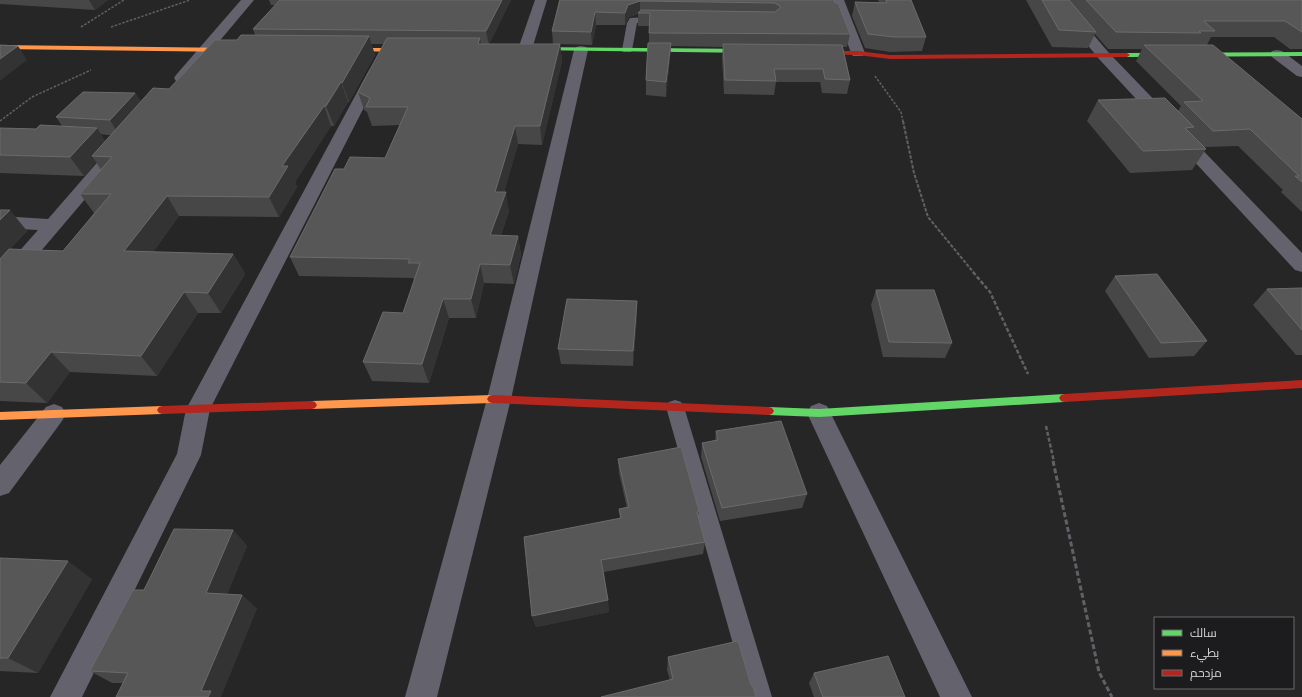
<svg xmlns="http://www.w3.org/2000/svg" width="1302" height="697" font-family="'Work Sans',Cairo,sans-serif">
  <rect width="100%" height="100%" fill="#262626"/>
  <g fill="none" stroke-linecap="round" stroke-linejoin="round">
    <g stroke="#626067" stroke-width="1.5" stroke-dasharray="2.5 1.5" stroke-linecap="butt">
      <path d="M81 27 124 0"/>
      <path d="M111 27 190 0"/>
      <path d="M875 76 901 112 903 122"/>
      <path d="M0 121 32 97 91 70"/>
    </g>
    <path stroke="#626067" stroke-width="2" stroke-dasharray="3.5 1.5" stroke-linecap="butt" d="M903 121 914 173 928 217 974 273"/>
    <g stroke="#626067" stroke-width="2.5" stroke-dasharray="4 2" stroke-linecap="butt">
      <path d="M973 272 990 292 1028 374"/>
      <path d="M1046 426 1054 462"/>
    </g>
    <path stroke="#626067" stroke-width="3" stroke-dasharray="5 2.5" stroke-linecap="butt" d="M1053 461 1099 672 1112 697"/>
    <g fill="#64626d" fill-rule="evenodd">
      <path d="M661 16 665 17 666 19 665 21 637 23 632 50 631 52H623L622 50 627 23 630 18Z"/>
      <path d="M675 400 681 402 684 407 772 697H748L666 407 669 402Z"/>
    </g>
    <g fill="#64626d" fill-rule="evenodd">
      <path d="M241 0H254L186 81H176L174 78 176 75Z"/>
      <path d="M535 0H547L532 49 530 52H520L518 49Z"/>
      <path d="M832 0H844L865 53 863 56H853L851 53Z"/>
      <path d="M1051 0H1064L1109 53 1302 253V272L1295 270 1099 59Z"/>
      <path d="M581 46 586 47 588 50 511 399 437 697H405L487 399 574 50 576 47Z"/>
      <path d="M1277 50 1282 51 1302 66V77L1297 76 1272 57 1270 54 1272 51Z"/>
      <path d="M375 68 380 69 382 72 210 409 201 455 82 697H50L177 454 186 409 190 402 368 72 370 69Z"/>
      <path d="M120 142 126 143 128 147 126 151 7 291 0 293V273L38 230 0 228V216L48 219 114 143Z"/>
      <path d="M819 403 827 406 972 697H940L807 413 811 406Z"/>
      <path d="M54 404 62 407 66 414 62 421 9 493 0 496V465L46 407Z"/>
    </g>
    <g fill="#63d668" fill-rule="evenodd">
      <path d="M532 47 753 49 756 51 753 53 530 50V48Z"/>
      <path d="M1302 52V56L1127 57 1124 55 1127 53Z"/>
      <path d="M1064 394 1067 395 1069 398 1067 401 1064 402 819 417 769 415 766 414 764 411 766 408 769 407 819 409Z"/>
    </g>
    <g fill="#ff974d" fill-rule="evenodd">
      <path d="M0 45 235 48 238 50 235 52 0 49Z"/>
      <path d="M344 48H411L414 50 411 52 342 51 341 50Z"/>
      <path d="M492 395 495 396 497 399 495 402 492 403 312 409 309 408 307 405 309 402 312 401Z"/>
      <path d="M162 406 165 407 167 410 165 413 162 414 0 420V412Z"/>
    </g>
    <g fill="#b3261e" fill-rule="evenodd">
      <path d="M812 51H858L890 55 1127 53 1130 55 1127 57 890 59 858 55 814 54 811 52Z"/>
      <path d="M1302 380V388L1064 402 1061 401 1059 398 1061 395 1064 394Z"/>
      <path d="M492 395 769 407 772 408 774 411 772 414 769 415 492 403 489 402 487 399 489 396Z"/>
      <path d="M312 401 315 402 317 405 315 408 312 409 162 414 159 413 157 410 159 407 162 406Z"/>
    </g>
  </g>
  <g fill="#474747" fill-rule="evenodd">
    <path d="M0 0H108L95 10 0 4Z"/>
    <path d="M269 0H511L489 44H553L552 31 559 0 835 3 850 34 847 47H843L850 80 847 94 822 93 820 82H776L774 95 724 94 722 58 723 47 671 46 670 57 666 97 646 95V80L649 43V26H638V14L629 17 625 25H596L592 45 560 44 562 61 542 145 518 144 504 192 509 211 501 235 518 236 521 255 514 284 484 283 476 318H449L429 383 372 381 363 362 403 313 414 280 413 278 299 276 290 257 344 169 385 158 400 125 372 126 367 112 364 110 358 92 384 44H371L375 55 349 102H348L334 126H331L295 182 297 187 279 217 179 216 153 252 233 254 245 274 221 313H198L157 376 70 372 47 403 0 401V210L27 231 10 249 63 251 94 213 80 194 101 170 96 162 84 176 0 173V128L36 129 62 126 56 117 135 93 141 102 169 89 237 40 255 35 253 29 275 5H271ZM100 134 108 135H111L105 142Z"/>
    <path d="M878 0H911L926 37 922 51 890 52 865 48 852 16 855 2H879Z"/>
    <path d="M1026 0H1302V49H1290L1274 37H1211L1207 45 1302 119V212L1281 192 1283 190 1238 146 1205 147 1206 149 1192 170 1130 173 1087 121 1098 100 1178 111 1181 106 1136 61 1142 49H1108L1095 34 1088 48 1052 47Z"/>
    <path d="M1115 276 1207 341 1194 356 1149 358 1105 291Z"/>
    <path d="M1302 288V355H1296L1253 305 1267 289Z"/>
    <path d="M876 290 952 343 945 358 883 357 871 305Z"/>
    <path d="M637 301V317L633 366 561 364 558 349Z"/>
    <path d="M716 431 807 494 802 508 720 521 701 457 702 443 715 440Z"/>
    <path d="M618 459 699 511 698 517 705 542 703 554 604 572 609 612 536 627 532 616 620 519 619 509 627 508 619 473Z"/>
    <path d="M233 530 247 546 227 594 242 595 257 609 123 683H112L90 671 144 590Z"/>
    <path d="M0 558 92 579 38 673 0 671Z"/>
    <path d="M668 657 751 685 670 680 667 670Z"/>
    <path d="M814 673 905 697H814L809 683Z"/>
  </g>
  <g fill="#333">
    <path d="M89 0H108L95 10Z"/>
    <path d="M502 0H511L489 45 486 31Z"/>
    <path d="M640 1V13H638V14L629 17 625 25V13L628 5Z"/>
    <path d="M595 12 596 25 592 45 591 32Z"/>
    <path d="M369 36 375 55 349 102 342 83Z"/>
    <path d="M480 38 483 56 478 44Z"/>
    <path d="M671 43 670 57 666 97V82Z"/>
    <path d="M560 44 562 61 542 145 540 126Z"/>
    <path d="M18 46 27 60 0 81V59Z"/>
    <path d="M341 82 348 102 334 126 326 106Z"/>
    <path d="M135 93 144 108 119 135 110 120Z"/>
    <path d="M324 106 331 126 295 182 297 187 279 217 269 197 282 166Z"/>
    <path d="M515 126 518 144 499 210 495 192Z"/>
    <path d="M97 128 109 147 92 156 96 162 84 176 70 157Z"/>
    <path d="M506 192 509 211 494 254 490 235Z"/>
    <path d="M167 196 179 216 139 272 124 251Z"/>
    <path d="M10 210 27 231 0 260V220Z"/>
    <path d="M518 236 521 255 514 284 510 265Z"/>
    <path d="M233 254 245 274 221 313 208 293Z"/>
    <path d="M480 264 484 283 476 318 471 299Z"/>
    <path d="M184 292 198 313 157 376 141 356Z"/>
    <path d="M443 299 449 318 429 383 422 364Z"/>
    <path d="M637 301V317L633 366V351Z"/>
    <path d="M51 352 70 372 47 403 26 383Z"/>
    <path d="M233 530 247 546 222 607 206 593Z"/>
    <path d="M68 561 92 579 38 673 8 658Z"/>
    <path d="M242 595 257 609 221 697H208L201 691Z"/>
    <path d="M608 600 609 612 536 627 532 616Z"/>
  </g>
  <g fill="#575757" stroke="#6b6b6c">
    <path d="M280 0H502L486 31 253 29Z"/>
    <path d="M560 0H834L835 3H838L850 34 649 33 650 13H638L641 10 775 12 781 7 775 3 640 1 628 5 625 13 595 12 591 32 552 31Z"/>
    <path d="M886 0H911L926 37H894L868 34 855 2 887 3Z"/>
    <path d="M1042 0H1069L1096 32 1059 30Z"/>
    <path d="M1086 0H1302V32L1285 21H1204L1215 31H1199L1201 33 1116 32Z"/>
    <path d="M241 35 369 36 342 83 341 82 326 106H324L282 166H288L269 197 167 196 124 251 233 254 208 293 184 292 141 356 51 352 26 383 0 382V259L9 249 63 251 111 194H80L112 157 92 156 153 88 169 89 215 40H237Z"/>
    <path d="M387 38H480L478 44H560L540 126H515L495 192H506L490 235 518 236 510 265 480 264 471 299H443L422 364 363 362 383 312 403 313 420 263H408L410 259 290 257 335 169H344L350 157 385 158 408 107H366L370 98 358 92Z"/>
    <path d="M648 43H671L666 82 646 80Z"/>
    <path d="M723 44 842 45 850 80 825 79 823 69H774L776 81 725 80Z"/>
    <path d="M0 45 18 46 0 59Z"/>
    <path d="M1144 45H1213L1302 119V182L1295 176H1299L1250 129 1213 131 1184 102 1203 101Z"/>
    <path d="M83 92 135 93 110 120 56 117Z"/>
    <path d="M1165 98 1194 127 1185 128 1206 149 1143 151 1098 100Z"/>
    <path d="M40 125 97 128 70 157 0 155V128L36 129Z"/>
    <path d="M0 210H10L0 220Z"/>
    <path d="M1157 274 1207 341 1161 343 1115 276Z"/>
    <path d="M1302 288V330L1267 289Z"/>
    <path d="M876 290H934L952 343 889 342Z"/>
    <path d="M567 299 637 301 633 351 558 349Z"/>
    <path d="M781 421 807 494 722 508 702 443 718 440 716 431Z"/>
    <path d="M681 447 699 511 697 512 705 542 601 560 608 600 532 616 524 537 621 518 619 509 629 507 618 459Z"/>
    <path d="M174 529 233 530 206 593 242 595 201 691H211L208 697H116L128 673 90 671 133 590H144Z"/>
    <path d="M0 558 68 561 8 658H0Z"/>
    <path d="M738 641 751 685 753 686 756 697H601L673 679 668 657Z"/>
    <path d="M888 656 905 697H823L814 673Z"/>
  </g>
  <rect x="1154" y="617" width="140" height="72" fill="#1c1c1e" stroke="#68686a"/>
  <rect x="1162" y="630" width="20" height="6" fill="#63d668" stroke="#68686a"/>
  <text x="1190" y="637" font-size="12" fill="#dad9db">سالك</text>
  <rect x="1162" y="650" width="20" height="6" fill="#ff974d" stroke="#68686a"/>
  <text x="1190" y="657" font-size="12" fill="#dad9db">بطيء</text>
  <rect x="1162" y="670" width="20" height="6" fill="#b3261e" stroke="#68686a"/>
  <text x="1190" y="677" font-size="12" fill="#dad9db">مزدحم</text>
</svg>
